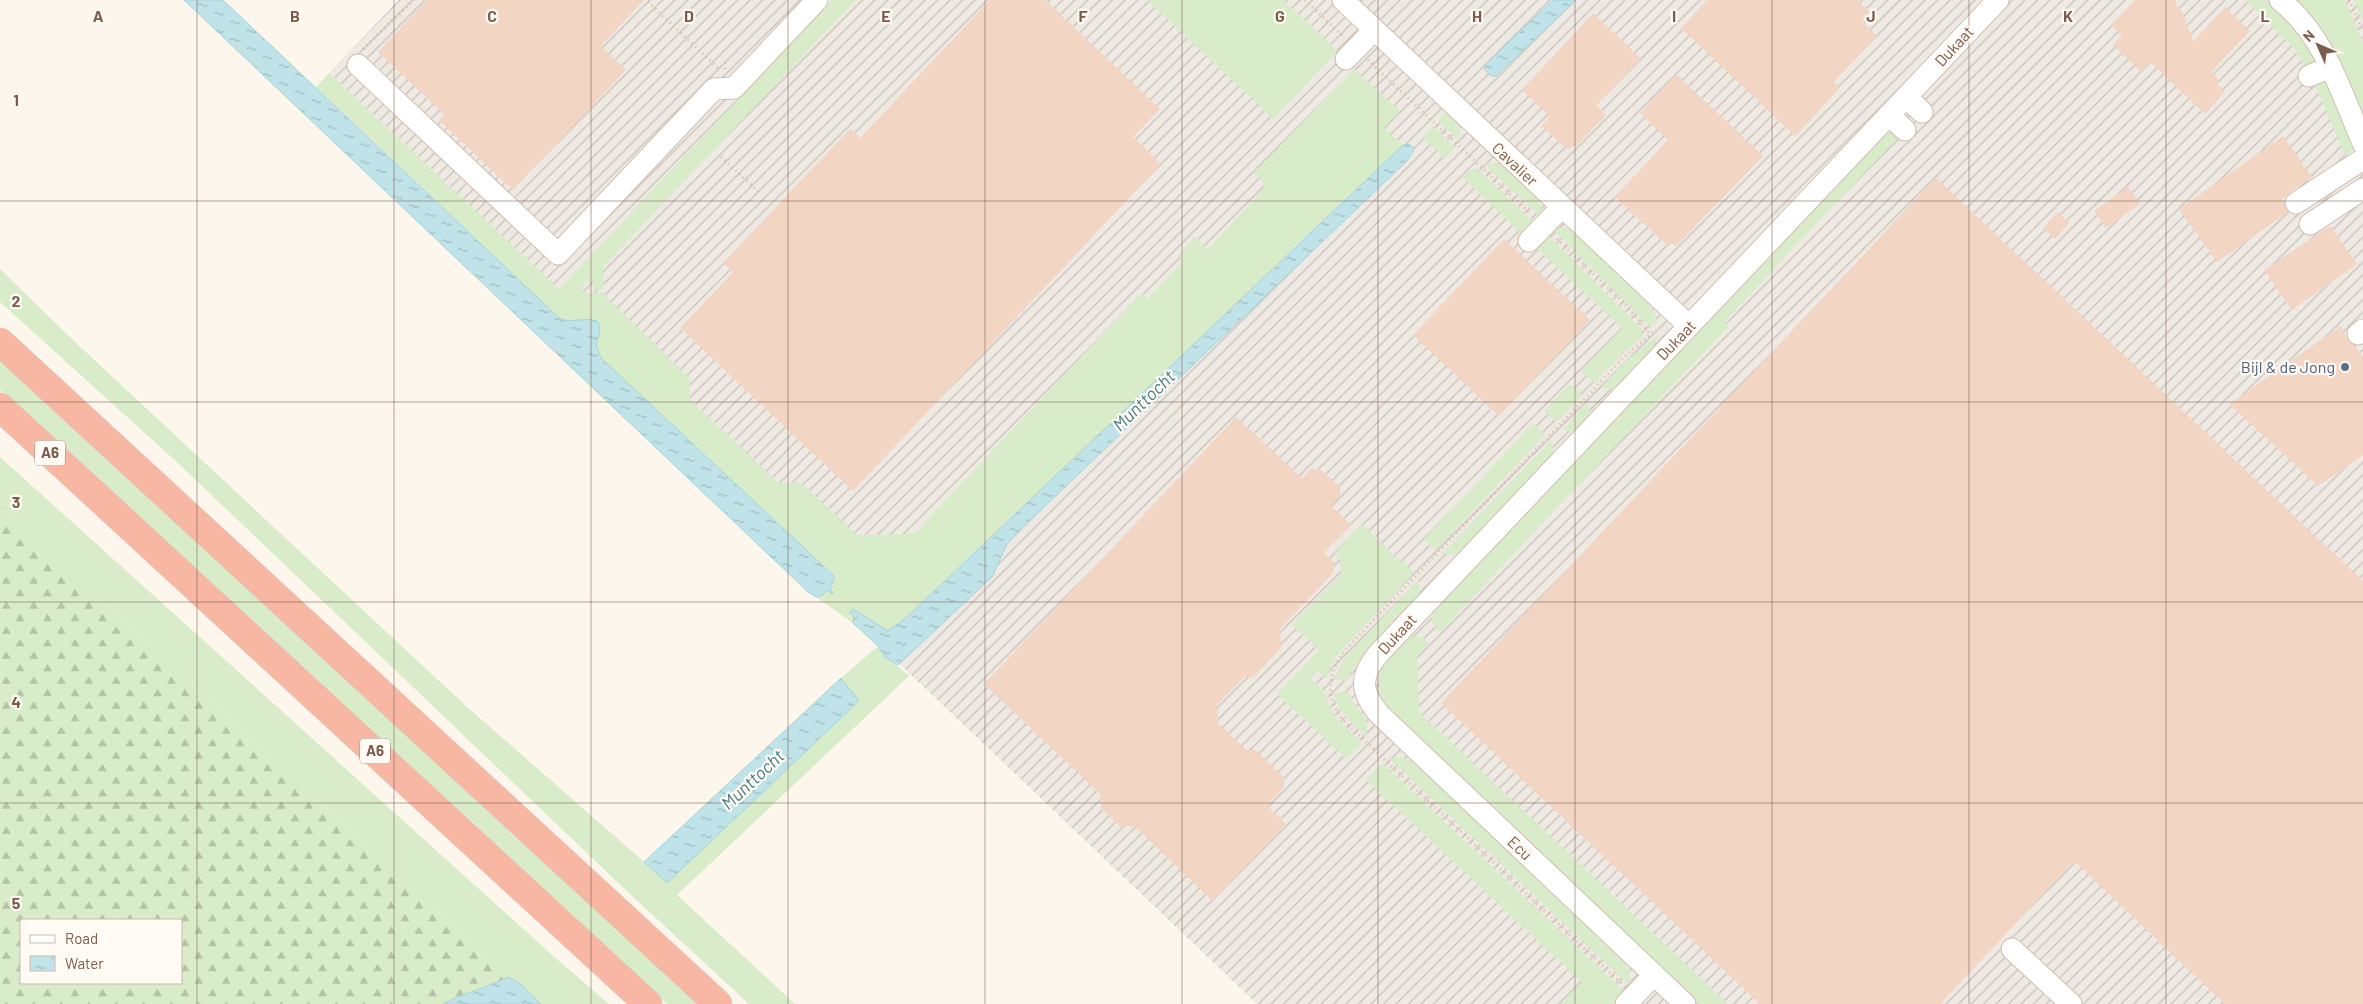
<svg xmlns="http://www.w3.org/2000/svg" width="2363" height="1004" font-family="Barlow,sans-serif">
  <defs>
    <pattern id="industrial-furrows" width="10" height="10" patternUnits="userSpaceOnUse" patternTransform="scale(1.25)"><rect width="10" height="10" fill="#efe9e4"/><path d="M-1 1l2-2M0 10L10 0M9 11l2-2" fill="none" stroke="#c7c0bb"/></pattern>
    <pattern id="forest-firs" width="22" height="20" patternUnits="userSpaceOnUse" patternTransform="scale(1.25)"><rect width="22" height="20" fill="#d8ecc9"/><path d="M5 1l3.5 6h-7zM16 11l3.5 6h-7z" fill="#b4c2a5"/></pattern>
    <pattern id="water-ripples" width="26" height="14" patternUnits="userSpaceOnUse" patternTransform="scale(1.25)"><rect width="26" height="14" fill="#bfe3e8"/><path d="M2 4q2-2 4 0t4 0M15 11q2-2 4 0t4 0" fill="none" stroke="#a0bbbe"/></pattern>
  </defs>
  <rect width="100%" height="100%" fill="#fdf6ec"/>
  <path fill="url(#industrial-furrows)" d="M399 0H2363V1004H1257L887 652 886 599 329 73Z"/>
  <g fill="#d8ecc9">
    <path d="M832 0H856L603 267 604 289 594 290 593 281 583 283V293H604L605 296 690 378V400L779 483H801L857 535 914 534 1141 293 1148 299 1183 261 1178 255 1195 236 1208 249 1266 186 1254 173 1354 69 1400 111 1384 128 1403 145 906 618 888 631 853 609 850 613 854 617 853 623 816 597C825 595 829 588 834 580V576L601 358 596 345 600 331 598 322C585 319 569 325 558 317L316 87 329 73 559 289Z"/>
    <path d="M1147 0H1283L1338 51 1273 119Z"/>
    <path d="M2245 0C2251 0 2263 0 2269 1 2291 11 2304 39 2315 60L2305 68 2295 49Z"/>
    <path d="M2292 0H2345L2363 42V122Z"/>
    <path d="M2354 0H2363V22Z"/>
    <path d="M2320 79 2327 81 2355 147 2346 157 2314 83Z"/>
    <path d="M1447 111 1460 123V141L1438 121Z"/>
    <path d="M1433 126 1455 148 1445 158 1422 137Z"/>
    <path d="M1894 134 1899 136 1725 321 1729 326 1440 632 1432 623V612L1884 135Z"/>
    <path d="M1495 163 1503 165C1517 178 1546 195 1541 217L1485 165Z"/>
    <path d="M1476 168 1535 223 1524 236 1461 176Z"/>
    <path d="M1563 227 1572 230 1644 299 1654 312 1657 323 1653 326 1648 325 1554 230Z"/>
    <path d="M1548 235 1642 329 1641 338 1623 353 1594 383 1581 371 1622 328 1536 247Z"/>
    <path d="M0 269 75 342 466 706 667 882 844 682 841 678 877 647C886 659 898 665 909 676L677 895 795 1004H749L631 895 179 464 0 302Z"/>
    <path d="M1658 335C1657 348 1631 377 1620 386 1615 390 1607 389 1601 387L1627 360Z"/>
    <path d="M0 360 700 1004H667L0 390Z"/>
    <path d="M1570 384 1583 395 1557 422 1544 411Z"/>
    <path d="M1587 402C1594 417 1580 436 1563 430Z"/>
    <path d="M1533 423 1545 435 1436 550 1424 539Z"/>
    <path d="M1551 440 1553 449 1552 458 1464 551 1454 555 1442 554Z"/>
    <path d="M0 457 560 962 609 1004H541L521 984 508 977 0 505Z"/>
    <path d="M1361 524 1414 573 1335 657 1326 679 1318 671 1310 678 1326 694 1329 706 1336 718 1362 743 1346 759 1277 694 1319 650 1292 625 1341 575 1340 560 1334 554Z"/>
    <path d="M1418 580 1420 591 1417 600 1352 670 1347 681 1334 679 1344 658Z"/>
    <path d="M1416 636 1422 637 1429 644 1417 655 1419 712 1728 1004H1699L1387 709C1373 687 1378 669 1394 651 1402 644 1406 638 1416 636Z"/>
    <path d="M1348 691C1353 711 1372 712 1366 736 1352 723 1338 713 1334 693Z"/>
    <path d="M1396 757 1405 758 1416 762 1624 959 1630 972 1629 985 1390 759Z"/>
    <path d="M1382 763 1625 992 1613 1004H1561L1582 982 1366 780Z"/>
  </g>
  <path fill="url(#forest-firs)" fill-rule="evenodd" d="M0 505 508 977C487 988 463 993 443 1004H0ZM21 920H181V983H21Z"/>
  <g fill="url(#water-ripples)" stroke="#a5d3da">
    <path d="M184 0H223L558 317C571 326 586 315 598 322L600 331 596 345 601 358 834 576V580L830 587 833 593 832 594 827 590 821 596 816 597 808 592Z"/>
    <path d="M1553 0H1576L1496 76H1491L1484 69 1486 64Z"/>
    <path d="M1407 144 1412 146 1414 150 1407 161 1021 529 1007 544 992 577 898 665 885 657 877 645 853 623 854 617 850 613 853 609 888 631 906 618 1403 145Z"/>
    <path d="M841 678 859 701 667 883 644 862Z"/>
    <path d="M508 977 521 984 541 1004H443C463 993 487 988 508 977Z"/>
  </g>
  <g fill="#f3d5c3">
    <path d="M427 0H644L601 46 626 70 513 190 439 120 445 115 378 52Z"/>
    <path d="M990 0H1045L1160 109 1133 137 1161 164 853 491 680 328 733 272 723 263 850 129 860 138Z"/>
    <path d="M1707 0H1857L1870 12 1862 21 1877 36 1834 82 1840 88 1795 136 1681 28Z"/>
    <path d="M2135 0H2173L2184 16 2193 42 2225 7 2250 31 2211 72 2219 80 2216 83 2225 92 2205 114 2150 62 2141 72 2113 45 2122 35 2111 25Z"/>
    <path d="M1593 13 1641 59 1596 106 1606 115 1576 146 1567 149 1541 126 1550 117 1522 90Z"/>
    <path d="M1676 74 1763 156 1676 246 1672 243 1668 246 1615 197 1668 140 1640 113Z"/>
    <path d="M2283 136 2312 177 2289 193 2282 200 2288 212 2217 262 2179 209Z"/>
    <path d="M1936 178 2363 581V1004H2225L2074 861 1940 1004H1760L1441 703Z"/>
    <path d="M2128 187 2140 204 2106 228 2094 211Z"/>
    <path d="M2058 212 2069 223 2055 239 2043 228Z"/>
    <path d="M2330 226 2357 264 2292 310 2264 270Z"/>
    <path d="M1504 239 1590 320 1499 416 1413 335Z"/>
    <path d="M2341 326 2348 341 2355 346 2363 357V455L2318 486 2229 404Z"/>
    <path d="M1236 417 1302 478 1311 469H1320L1340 487V496L1331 506 1351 525 1324 553 1334 562V572L1280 629 1281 648 1253 677H1244L1217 705 1218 723 1246 750H1255L1284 777V787L1267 806 1286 824 1213 901 1134 826 1120 827 1101 808 1100 794 984 684Z"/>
  </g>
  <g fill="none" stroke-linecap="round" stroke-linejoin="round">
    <g stroke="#d1beb0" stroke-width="23">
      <g id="minor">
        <path d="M1343 0 1689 326"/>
        <path d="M2280 0C2325 36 2341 92 2363 143"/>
        <path d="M1346 59 1374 30"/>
        <path d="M358 65 558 254 714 89 734 88 817 0"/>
        <path d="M2309 76 2331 67"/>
        <path d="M1906 97 1922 112"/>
        <path d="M1889 115 1905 130"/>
        <path d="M2296 203 2363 159"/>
        <path d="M2310 224 2363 189"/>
        <path d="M1529 241 1562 207"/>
        <path d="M2358 334 2363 330"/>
        <path d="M2012 949 2071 1004"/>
        <path d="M1626 1004 1654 975"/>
        <path d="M1685 1004 1379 714C1359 690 1360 675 1380 652L1998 0"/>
      </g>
    </g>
    <g stroke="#dad1cd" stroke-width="29">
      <g id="highway">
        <path d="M0 342 718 1004"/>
        <path d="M0 407 648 1004"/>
      </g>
    </g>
    <g stroke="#d9b8a5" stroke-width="3" stroke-dasharray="1 4" stroke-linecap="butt">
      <path d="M1305 0 1344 37"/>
      <path d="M2349 0 2363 32"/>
      <path d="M648 2 720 70"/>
      <path d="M363 49 414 0"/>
      <path d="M1368 60 1531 214"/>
      <path d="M725 69V62"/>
      <path d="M721 157 761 194"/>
      <path d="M1557 239 1623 302 1651 335"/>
      <path d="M1621 983 1344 721C1324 698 1328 670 1347 648L1625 356 1656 330"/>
    </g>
    <use href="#minor" stroke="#fff" stroke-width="21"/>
    <use href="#highway" stroke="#f7b7a3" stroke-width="28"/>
  </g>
  <path fill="none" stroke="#7a5c4d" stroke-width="1" stroke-opacity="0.55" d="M197 0V1004M394 0V1004M591 0V1004M788 0V1004M985 0V1004M1182 0V1004M1378 0V1004M1575 0V1004M1772 0V1004M1969 0V1004M2166 0V1004M0 201H2363M0 402H2363M0 602H2363M0 803H2363"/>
  <circle fill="#5c6f8a" stroke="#fffaf3" stroke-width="2" cx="2345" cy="367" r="5"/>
  <g text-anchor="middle" stroke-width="4.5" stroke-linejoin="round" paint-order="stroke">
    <g fill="#fffaf3" stroke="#a28b7f" stroke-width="1">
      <rect x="35" y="440.5" width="30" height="25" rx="4"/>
      <rect x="360" y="738.5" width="30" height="25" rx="4"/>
    </g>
    <g font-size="15" font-weight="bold" fill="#7a5c4d">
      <text x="50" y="458">A6</text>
      <text x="375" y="756">A6</text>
    </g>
    <g font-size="16" fill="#7a5c4d" stroke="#fffaf3">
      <text transform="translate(1954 46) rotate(-47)" y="6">Dukaat</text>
      <text transform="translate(1515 164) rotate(43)" y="6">Cavalier</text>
      <text transform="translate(1676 340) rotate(-46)" y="6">Dukaat</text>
      <text transform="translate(1397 634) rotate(-47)" y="6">Dukaat</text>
      <text transform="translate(1520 848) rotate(43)" y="6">Ecu</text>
    </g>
    <g font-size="16" fill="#4e5e75" stroke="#fffaf3" text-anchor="end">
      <text x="2335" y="373">Bijl &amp; de Jong</text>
    </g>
    <g font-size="18" font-style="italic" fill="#437c86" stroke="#fffaf3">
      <text transform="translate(1144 401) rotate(-44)" y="6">Munttocht</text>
      <text transform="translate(753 780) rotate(-43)" y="6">Munttocht</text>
    </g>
  </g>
  <g font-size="16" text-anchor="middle" font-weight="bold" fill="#7a5c4d" stroke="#fffaf3" stroke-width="4.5" stroke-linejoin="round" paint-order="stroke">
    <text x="98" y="22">A</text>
    <text x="295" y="22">B</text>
    <text x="492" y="22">C</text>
    <text x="689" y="22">D</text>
    <text x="886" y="22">E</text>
    <text x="1083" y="22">F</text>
    <text x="1280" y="22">G</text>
    <text x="1477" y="22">H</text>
    <text x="1674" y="22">I</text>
    <text x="1871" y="22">J</text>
    <text x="2068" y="22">K</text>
    <text x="2265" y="22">L</text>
    <text x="16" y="106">1</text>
    <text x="16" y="307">2</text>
    <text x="16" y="508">3</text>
    <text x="16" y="708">4</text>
    <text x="16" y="909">5</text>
  </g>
  <rect x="20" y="919" width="162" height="65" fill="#fffaf3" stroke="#cabbb1"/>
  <rect x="30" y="935" width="25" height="8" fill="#ffffff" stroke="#cabbb1"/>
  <text x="65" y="944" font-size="15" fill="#7a5c4d">Road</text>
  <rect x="30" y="956" width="25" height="15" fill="url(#water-ripples)" stroke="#cabbb1"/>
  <text x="65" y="969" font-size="15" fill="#7a5c4d">Water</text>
  <g transform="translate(2318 45) rotate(315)" stroke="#fffaf3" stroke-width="4" paint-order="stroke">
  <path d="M0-4L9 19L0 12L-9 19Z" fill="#7a5c4d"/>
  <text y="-8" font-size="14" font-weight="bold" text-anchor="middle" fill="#7a5c4d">N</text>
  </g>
</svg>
